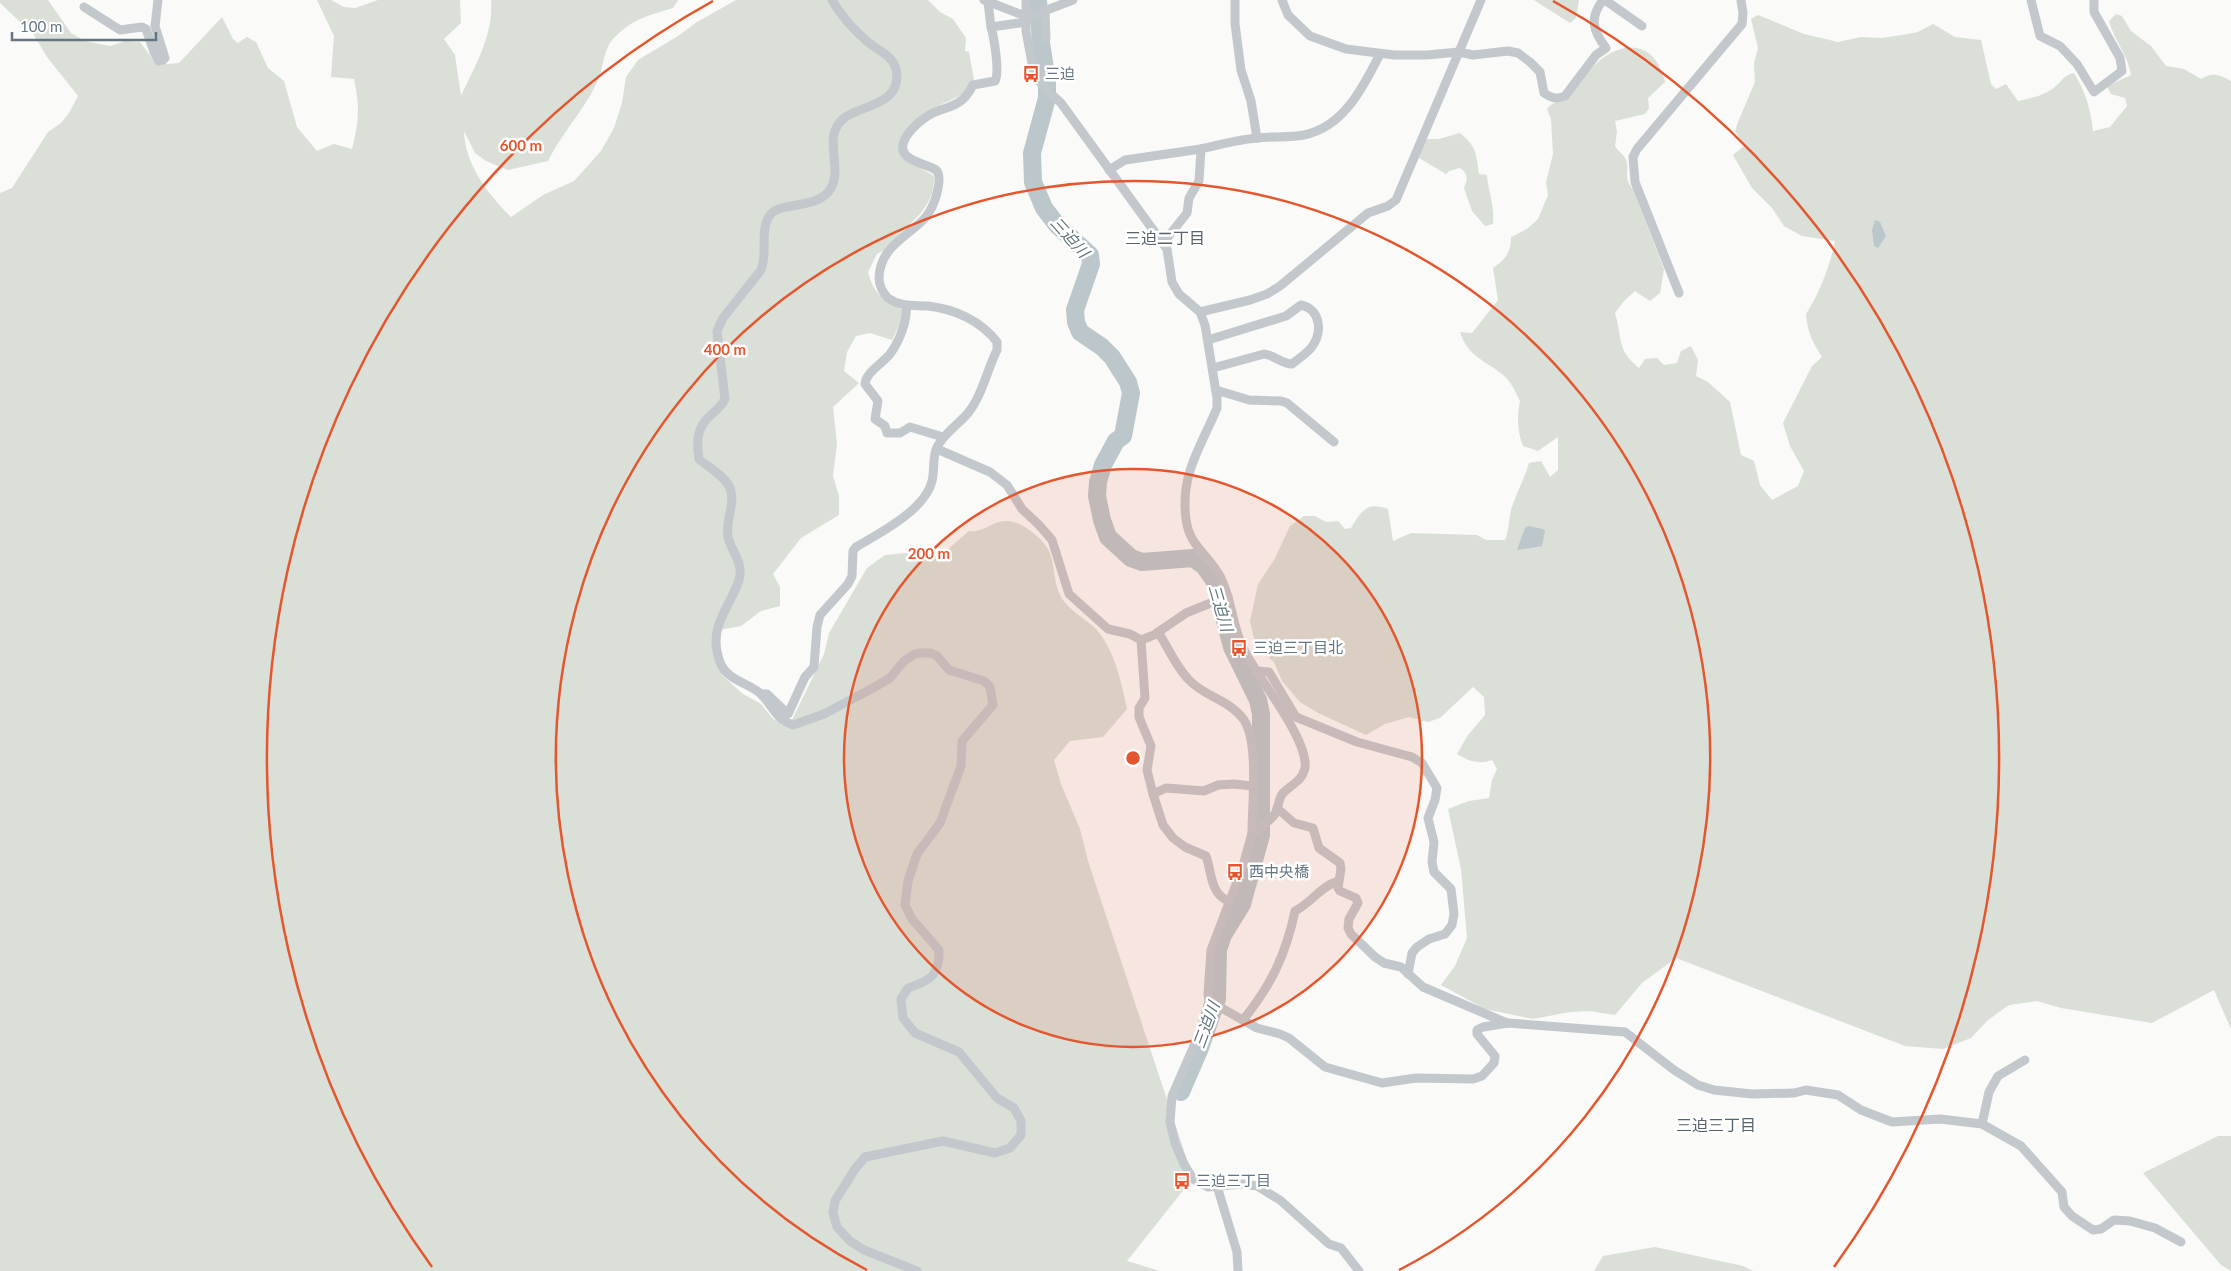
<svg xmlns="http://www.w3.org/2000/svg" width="2231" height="1271" font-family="Lato,'Noto Sans JP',sans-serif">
  <rect width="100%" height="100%" fill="#fafaf8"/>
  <g fill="#dadfd7">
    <path d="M0 0H48L71 33 85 41 110 46 125 41 140 42 155 62 167 64 179 63 222 17 233 39 238 43 247 37 256 42 268 68 284 81 297 127 317 151 334 144 352 149C359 121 360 107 354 79L331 77 334 36 317 0H331L344 7 355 8 378 0H460L461 23 444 39 455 55 461 96C475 66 494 34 491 0H678L673 8C647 16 632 19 613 39 605 47 603 65 600 75 588 106 563 131 548 161L508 170 486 161 475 153 464 131C465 165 488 194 511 217L543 195 574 181 601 151 614 128 622 103 626 77 638 60 678 36 697 22 736 0H928L940 12 953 19 966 38 965 51 969 52 974 80C965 100 945 99 931 111 919 121 909 138 899 151L902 157 934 176C935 213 904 224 885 250L877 254 868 272C874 295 883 299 903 310L901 322 892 340 870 333 856 336 847 352 844 371 859 383 833 407 837 444 833 476 839 496V515L801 538 773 574 780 587V606L761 611 741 626 714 631 712 650 723 676 743 694 761 704 773 719 789 726 824 654 829 633 867 568 885 555 906 553 940 556 969 531C989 533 995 514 1019 524 1031 529 1048 544 1051 556 1055 569 1054 585 1061 597 1069 610 1084 618 1095 628 1114 647 1122 684 1127 709L1103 737 1070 741 1054 760 1061 784 1080 829 1088 861 1193 1178 1127 1261 1160 1271H0V193L12 188 48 132 61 123 69 113 78 96 47 57 34 35 0 3Z"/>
    <path d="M1534 0H1579L1576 18 1570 23Z"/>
    <path d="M2116 14 2122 16 2131 31 2151 46 2166 66 2184 69 2201 79C2212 72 2220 74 2231 81V1029L2214 990 2152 1023 2061 1008 2037 1001 2009 1005 1988 1020 1971 1038 1943 1049 1905 1046 1676 958 1642 983 1615 1015 1589 1011 1570 1012 1533 1019 1485 1009 1441 985 1455 966 1467 938 1461 869 1448 809 1469 801 1489 798 1492 780 1497 769 1492 760C1478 765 1469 761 1457 754L1468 735 1485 715 1484 697 1473 687 1440 718 1428 722 1409 717 1385 724 1366 735 1318 713 1300 702 1282 681 1274 662 1256 647 1250 621 1258 584 1274 560 1290 526 1304 516H1315L1326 522 1338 521 1345 529 1351 528C1361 512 1366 501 1388 509L1393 541 1411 533 1477 535 1486 540H1505C1510 529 1508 516 1513 504 1518 490 1525 477 1529 463L1541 461 1550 477 1558 470V437L1538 451 1523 446C1517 430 1517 417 1520 401 1516 393 1511 381 1503 375 1485 360 1468 357 1460 332L1472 333 1498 300 1493 268C1506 259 1511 252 1511 237L1527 229 1538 219 1548 195 1546 182 1553 154 1551 119 1547 109C1554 100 1562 102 1569 96 1578 88 1583 78 1591 69 1618 39 1655 38 1665 82L1648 98 1649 108 1645 114 1615 121 1617 132 1615 146C1618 151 1623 154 1625 158 1632 170 1621 175 1633 189L1664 269 1660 293 1650 301 1635 291 1624 301 1615 313C1623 340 1616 349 1639 368L1645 359 1657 358 1664 365 1677 363 1681 351 1691 346 1698 360 1696 376 1708 382 1730 402 1741 455 1754 461 1760 485 1772 500 1798 486 1804 471 1790 446 1783 423 1812 366 1822 357C1813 343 1807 331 1806 314 1820 292 1830 266 1835 241L1802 236 1784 226 1772 208 1752 188 1733 155 1744 146 1735 131 1738 122 1755 82 1754 63 1758 48 1751 19 1758 15 1804 34 1838 42 1861 37 1882 38 1902 35 1918 32 1933 24 1955 37 1981 40 1991 84 1996 89 2006 84 2018 101C2033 98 2047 95 2058 84 2064 78 2065 75 2074 73 2085 91 2091 109 2093 131L2110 127 2127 106 2125 98 2111 94 2107 86 2131 75C2128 55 2114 40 2109 21Z"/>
    <path d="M1460 133C1477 147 1476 154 1479 174L1487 175C1488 191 1495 206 1493 224L1485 226 1472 211 1464 188C1468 180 1468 173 1460 168L1449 171 1446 174 1419 158 1424 139H1439Z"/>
    <path d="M2218 1136H2231V1271L2221 1265 2143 1173Z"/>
    <path d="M1655 1247 1743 1266 1753 1271H1594L1603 1256Z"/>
  </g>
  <g fill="#bbc7cb">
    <path d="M1875 220 1880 222 1886 236 1878 248 1874 246 1872 230Z"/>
    <path d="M1528 526 1543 529 1545 531 1542 546 1517 550 1525 528Z"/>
  </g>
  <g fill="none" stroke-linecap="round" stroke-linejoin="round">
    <path stroke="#bbc7cb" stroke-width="18" d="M1038 0 1041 43 1047 81V98L1032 153 1033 182 1044 208 1057 225 1090 255 1091 264 1075 310 1076 322 1080 332 1102 347 1112 357 1128 382 1131 393 1123 436 1116 441 1103 465 1098 482 1097 496 1102 520 1108 537 1131 558 1142 562 1193 558 1204 566 1214 580 1232 647 1258 700 1261 714V835L1242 904 1223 935 1218 950 1217 999 1200 1048 1181 1092"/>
    <g stroke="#c3c8cc" stroke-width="9">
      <path d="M832 0C841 16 855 31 869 43 879 51 892 55 896 69 904 106 858 105 843 119 822 137 843 167 831 188 817 212 777 199 768 218 760 233 768 253 761 270L723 318 717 331 725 399C720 409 713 412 706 420 696 432 697 445 699 459 709 468 725 476 730 488 736 503 725 521 728 537 732 553 744 563 739 580 729 610 707 627 720 662 726 680 749 683 761 694 774 707 774 718 793 725L824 714 873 688 890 678 904 661 915 654 921 653H931L937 656 949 670 984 681 990 687 993 705 962 741 961 766 940 823 917 854 908 881 905 905 912 919 939 950C940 975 930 981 908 988L901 999 903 1018 915 1033 959 1052 997 1098 1014 1108 1021 1121V1135L1010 1148 995 1153 943 1141 865 1157 855 1169 835 1201 833 1213 837 1227 850 1241 864 1250 917 1271"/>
      <path d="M984 0 1025 16H1031L1073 0"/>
      <path d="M1026 0V31L1034 74 1043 86 1061 103 1167 249 1172 282 1179 294 1200 312 1205 325 1217 398V408C1201 447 1180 474 1186 519 1189 546 1208 554 1220 576 1232 599 1232 625 1243 648 1256 676 1309 739 1305 768 1302 781 1292 784 1283 793 1278 799 1279 807 1275 814 1269 823 1260 826 1252 833L1243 866 1211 950 1208 994 1209 1001 1200 1032 1172 1096 1170 1122 1175 1143 1184 1164 1193 1179 1208 1187 1243 1184 1257 1186 1280 1200 1329 1244 1341 1248 1359 1271"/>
      <path d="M1235 0V24L1241 70 1251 101 1257 138"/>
      <path d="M1282 0 1288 15 1310 36 1346 49 1394 55H1427L1459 52 1473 55 1508 51 1518 53 1530 62 1540 72 1544 93C1552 98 1556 100 1565 96L1596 55 1606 48C1593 31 1589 18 1603 0"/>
      <path d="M1605 0 1642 26"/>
      <path d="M2031 0 2040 36 2060 46 2077 64 2094 92 2122 71 2120 58 2094 12V0"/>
      <path d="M988 2 991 27"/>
      <path d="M84 7 120 30 142 27 146 29 154 52 159 61 163 60 165 58 155 26 158 0"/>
      <path d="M1045 11 1046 38"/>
      <path d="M1109 170 1125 160 1201 149"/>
      <path d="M1163 243 1187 213 1189 198 1199 181 1201 149C1220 145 1239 139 1258 138 1273 136 1289 138 1304 135 1344 127 1363 87 1380 54"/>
      <path d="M1679 293 1635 182 1633 157 1637 149 1742 24 1743 13 1741 0"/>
      <path d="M906 306C908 320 899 342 890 354 883 363 866 372 865 384L878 401 875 419 885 426 887 433H900L910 427 943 437"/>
      <path d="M1200 312 1250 300 1267 294 1280 286 1368 213 1388 206 1396 200 1481 0"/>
      <path d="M1208 340 1286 316 1301 305C1321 309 1323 333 1311 348 1306 354 1298 359 1292 364 1282 364 1274 355 1264 354L1213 368"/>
      <path d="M1216 390 1249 400 1281 401 1287 403 1334 442"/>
      <path d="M937 449 990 472 1007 485 1022 509 1039 525 1052 540 1069 594 1108 629 1130 634 1141 640 1145 698 1139 708V717L1151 746 1147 770 1153 794 1163 825 1173 838 1185 847 1206 856C1212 873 1210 893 1228 901"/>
      <path d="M1158 632C1168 647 1176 667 1189 680 1205 697 1230 700 1244 720 1259 743 1252 804 1252 833"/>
      <path d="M1141 640 1154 635 1186 613 1228 596"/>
      <path d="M1257 671 1269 672 1296 717 1357 742 1412 757 1422 763 1437 788 1435 800 1428 818 1434 842 1432 862 1434 872 1451 889 1454 914 1452 925 1445 934 1429 939 1417 947 1412 953 1408 974"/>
      <path d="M761 694H767L788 714 805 677 814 667 817 627 820 615 848 584 852 576 853 551 856 547C880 533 925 510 932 481 935 469 932 458 937 447 944 433 958 425 968 413 982 396 987 370 997 350V342C981 321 955 309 928 306 914 305 900 307 888 298 883 293 879 285 879 278 880 247 906 238 924 219 927 216 930 211 932 207 936 199 943 176 936 170 925 162 892 161 906 137 912 127 926 115 938 111 946 108 955 106 962 100 967 96 970 91 973 85L995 81C1000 72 994 38 991 27L1026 22"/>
      <path d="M1153 794 1166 788 1204 791 1218 785 1234 784 1252 786"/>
      <path d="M1277 808 1294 823 1313 828 1319 848 1340 863 1341 869 1338 888 1340 891 1356 898 1358 903 1349 919 1348 928 1351 934 1375 957 1384 963 1401 967 1423 987 1507 1023"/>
      <path d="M1209 1001 1257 1028 1280 1034 1289 1038 1325 1067 1382 1083 1416 1078 1473 1079 1482 1076 1494 1063 1495 1056 1477 1034V1030L1483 1027 1508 1023 1625 1032 1674 1070 1698 1085 1714 1090 1752 1094 1794 1093 1806 1090 1838 1095 1861 1110 1892 1122 1940 1119 1982 1124 2021 1146 2062 1192 2064 1207 2072 1216 2093 1230 2101 1229 2114 1220 2130 1221 2155 1228 2181 1242"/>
      <path d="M1243 1020C1271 986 1286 954 1295 911 1311 903 1321 886 1338 881"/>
      <path d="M1982 1124 1989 1092 1998 1076 2025 1060"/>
      <path d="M1217 1186 1237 1252 1238 1271"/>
    </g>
  </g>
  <circle cx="1133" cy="758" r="289" fill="#e4572e" fill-opacity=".12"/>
  <g fill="none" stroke="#e4572e" stroke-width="2.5">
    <circle cx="1133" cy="758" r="289"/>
    <path d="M867 1270A577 577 0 1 1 1399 1270"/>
    <path d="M432 1267A866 866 0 0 1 713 1M1553 1A866 866 0 0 1 1834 1267"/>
  </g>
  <defs>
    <g id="bus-bare" transform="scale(1.35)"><path d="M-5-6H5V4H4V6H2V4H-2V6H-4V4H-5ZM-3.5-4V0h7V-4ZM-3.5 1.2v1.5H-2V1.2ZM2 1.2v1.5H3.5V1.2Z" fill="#e4572e" stroke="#fff" stroke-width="2.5" paint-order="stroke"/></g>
  </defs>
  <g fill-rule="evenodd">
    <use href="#bus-bare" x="1031" y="74"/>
    <use href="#bus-bare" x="1239" y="648"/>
    <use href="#bus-bare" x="1235" y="872"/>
    <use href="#bus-bare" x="1182" y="1181"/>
  </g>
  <g text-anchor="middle" stroke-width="5" stroke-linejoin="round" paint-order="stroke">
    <g font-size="15" fill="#657683" stroke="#fff" text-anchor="start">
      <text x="1045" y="79">三迫</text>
      <text x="1253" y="653">三迫三丁目北</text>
      <text x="1249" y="877">西中央橋</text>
      <text x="1196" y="1186">三迫三丁目</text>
    </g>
    <g font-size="16" font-style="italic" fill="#60757c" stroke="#fff">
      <text transform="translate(1070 237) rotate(48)" y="6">三迫川</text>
      <text transform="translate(1221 608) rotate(74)" y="6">三迫川</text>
      <text transform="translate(1206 1025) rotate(-70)" y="6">三迫川</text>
    </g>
    <g font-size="16" fill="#57646e" stroke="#fff">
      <text x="1165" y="244">三迫二丁目</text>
      <text x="1716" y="1131">三迫三丁目</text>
    </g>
  </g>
  <circle cx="1133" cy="758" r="8" fill="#e4572e" stroke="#fff" stroke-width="2.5"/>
  <g font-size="15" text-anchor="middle" font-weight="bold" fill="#e4572e" stroke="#fff" stroke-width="5" stroke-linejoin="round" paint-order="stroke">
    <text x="521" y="151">600 m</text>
    <text x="725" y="355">400 m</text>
    <text x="929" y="559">200 m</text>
  </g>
  <path d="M12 32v8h144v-8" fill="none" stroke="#657683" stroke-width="2.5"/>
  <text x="20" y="32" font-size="15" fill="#657683" stroke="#ffffff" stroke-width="4" paint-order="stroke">100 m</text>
</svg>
